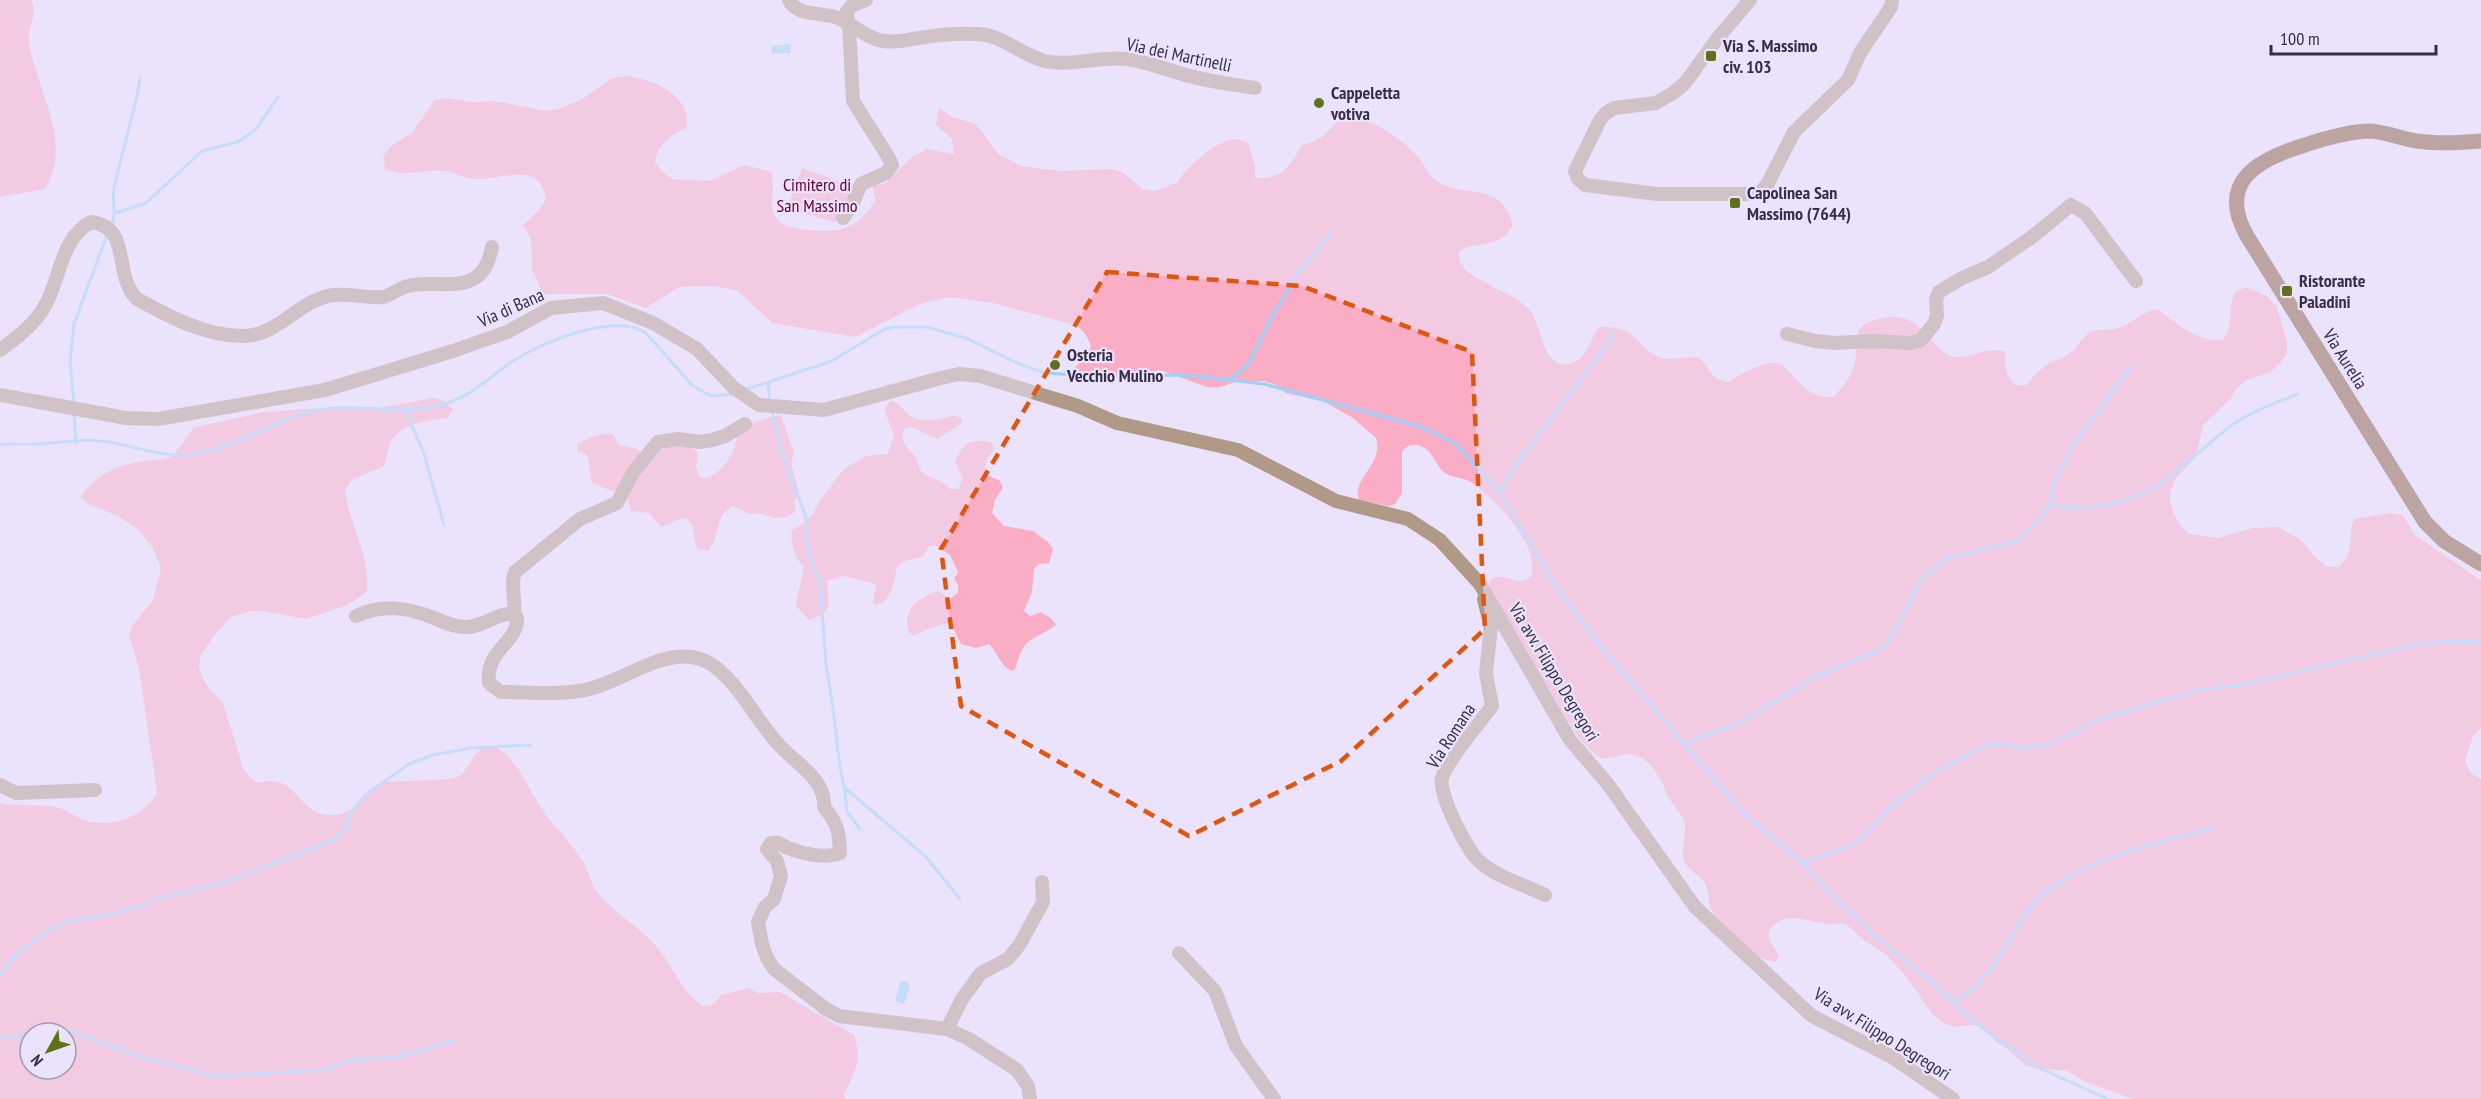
<svg xmlns="http://www.w3.org/2000/svg" width="2481" height="1099" font-family="'PT Sans Narrow',sans-serif">
  <rect width="100%" height="100%" fill="#ebe3fc"/>
  <g fill="#faadc5" fill-rule="evenodd">
    <path d="M0 0H31C39 15 27 26 29 41 35 89 75 141 45 189L0 197Z"/>
    <path d="M627 76C655 80 690 94 687 127 671 136 659 142 655 162L662 171 672 179 709 181 745 165 771 172C776 188 768 206 776 217 781 226 791 227 800 229 835 234 857 232 876 199L872 186 886 183 913 156 927 149 954 154 952 139 936 125 939 108 952 117 976 124 998 154 1021 166 1058 171 1112 169 1124 173 1142 189 1155 191 1178 182C1185 167 1217 141 1234 139 1239 139 1243 141 1248 143L1255 165V178C1283 179 1289 167 1302 145 1310 143 1316 141 1323 136 1336 126 1336 115 1357 119 1381 122 1407 144 1422 162 1426 168 1429 176 1435 180 1466 201 1499 178 1513 225 1498 251 1481 239 1459 251 1459 255 1459 261 1461 264 1470 281 1512 291 1529 309 1542 323 1541 369 1569 364 1586 361 1590 339 1599 327 1641 325 1636 350 1662 358 1672 361 1687 355 1700 358L1715 378 1727 382C1741 375 1754 366 1770 363 1793 359 1796 399 1833 397 1846 385 1855 371 1856 353 1856 344 1855 339 1859 331 1862 324 1870 321 1878 319 1924 306 1929 354 1956 357 1974 358 1985 346 2006 352 2004 367 2006 374 2015 385H2027L2035 374 2051 362 2063 358 2074 350 2089 332C2101 329 2113 331 2123 326 2137 320 2143 311 2158 309 2177 324 2197 342 2223 340 2235 322 2227 310 2235 292L2246 287 2268 297 2277 307 2287 342V354L2279 365 2269 373 2247 380 2237 388 2230 399 2203 425 2198 449 2193 460 2175 479 2171 490 2170 502 2174 514 2180 525 2188 534 2218 538 2253 528 2278 527 2301 540 2317 559 2327 567H2339C2356 549 2347 540 2354 519L2391 513 2403 515 2416 536 2481 580V728L2472 738 2465 761 2471 773 2481 779V1099H2133L2086 1082 2066 1070 2037 1069 2025 1065 2006 1048 1996 1042 1989 1031 1979 1024 1954 1027 1943 1023 1933 1015 1908 979 1887 955 1865 941 1846 924C1839 922 1834 925 1828 924 1808 923 1792 910 1774 925 1771 928 1770 928 1769 932 1767 942 1777 948 1779 957L1775 962C1752 959 1725 932 1713 913 1707 904 1710 891 1704 882 1700 875 1689 871 1685 863 1680 852 1685 839 1685 828 1686 817 1673 806 1668 797 1665 793 1665 788 1663 784 1634 730 1614 769 1596 755 1575 738 1563 712 1549 689 1528 656 1508 622 1489 587V581C1502 569 1515 588 1530 578 1544 548 1494 498 1471 482 1463 477 1452 478 1445 473 1433 463 1434 449 1417 445 1409 444 1406 446 1402 452V493L1395 504 1389 506 1359 500C1351 478 1384 465 1376 438L1353 418 1325 402 1286 393 1276 385 1264 381 1245 383 1238 381 1220 387H1207L1160 370 1097 381 1073 383 1070 377C1074 364 1087 359 1091 346L1086 335 1078 326 993 303 950 297 920 304 855 337 772 323 738 291 715 286 679 287 646 308 607 294H543L532 269 531 239 523 225 539 210 546 199C540 161 503 179 476 179 466 179 455 173 445 171 424 169 404 178 385 169L383 157 391 146 412 133 434 101 446 98 472 102 496 101 546 111 558 109 581 100 612 78Z"/>
    <path d="M802 168 852 186 856 192 835 222 787 209Z"/>
    <path d="M434 398 444 401 453 409 448 418C429 420 399 423 390 444 387 451 387 459 384 466L352 480 345 490C349 524 371 556 367 592L348 605 306 619 263 611H252L231 617 214 636 201 655 199 666 202 676 207 686 223 703 243 768 250 778 259 783C300 770 298 824 340 814 360 809 366 789 385 782 399 780 453 782 461 775 472 765 475 743 494 747 511 750 529 788 538 803 550 823 567 837 580 857 588 868 590 883 598 893 615 914 639 926 656 946 674 967 679 989 703 1006L714 1004 721 995 749 988 758 993 780 992 854 1035C863 1058 855 1073 844 1094L845 1099H0V803C19 807 42 803 60 808 67 810 74 816 81 819 108 830 143 818 157 793L139 668 129 636 132 626 153 600 161 568 152 547 139 530 118 516 88 504 81 497C96 474 117 465 144 461 151 460 160 460 167 458 180 454 184 436 195 427L259 413 302 409 378 408ZM30 1033H66V1069H30Z"/>
    <path d="M890 401C899 402 900 406 906 412 918 425 939 420 954 415L962 419V423L937 439 912 427 905 428 903 431C901 448 910 447 917 459 919 463 918 468 922 472 931 479 942 480 950 489H958L963 479 955 462C963 443 971 437 992 443L995 449 986 460 985 471 989 476 999 480 1003 487 995 500 992 513 1004 526 1033 531 1048 542 1053 549 1049 563 1039 564 1034 569 1032 592 1024 611 1030 616 1041 612 1052 619 1056 625C1030 643 1025 635 1015 669L1012 671C1002 668 998 653 989 644L976 648 961 644 953 628 947 623 930 628 914 636 909 633C901 609 918 598 938 591L950 599 958 593V585L954 579 958 572 950 555 935 545 928 547 923 557 905 561 897 567C894 580 892 604 875 605L873 602 876 584 845 576 827 581 829 606 822 615 809 620 796 606C797 592 803 580 803 566 794 557 790 542 792 530L804 523 812 515 819 502 843 470 865 456 888 454 894 435 884 410Z"/>
    <path d="M781 415 794 453 791 463 799 492 795 501V512L786 517 775 518 758 513 750 514 733 506C714 515 721 537 708 551L697 549 692 525 687 519C678 516 670 526 661 527L649 513 631 511 627 497 592 483 588 457 585 453 578 452 577 444 593 436 611 433 614 435 618 445 638 449 643 458C663 451 679 435 698 453L696 467 700 477 707 478C718 474 728 462 733 452 736 447 735 438 739 434 750 422 765 418 781 415Z"/>
  </g>
  <g fill="#99d3fb">
    <path d="M790 44 791 53 772 54 771 46Z"/>
    <path d="M904 981 908 983 910 986 904 1004 895 1001 900 983Z"/>
  </g>
  <g fill="none" stroke-linecap="round" stroke-linejoin="round">
    <g stroke="#99d3fb" stroke-width="3">
      <path d="M116 213 146 203 202 151 238 142 256 129 278 97"/>
      <path d="M111 226C118 207 111 205 114 189 121 152 134 117 140 79"/>
      <path d="M1228 381 1249 364 1271 318 1298 273 1330 235"/>
      <path d="M768 382 770 401"/>
      <path d="M744 390 832 361 883 330 893 327H926L966 338 1019 364 1045 373 1092 376 1182 375 1264 384 1422 427 1455 443 1499 492 1560 592 1594 638 1743 813 1803 863 1822 885 1874 935 1936 986 1973 1021 2037 1067 2108 1099"/>
      <path d="M74 404 70 361 74 324 107 235"/>
      <path d="M405 409 424 454 444 525"/>
      <path d="M772 411 781 449 806 518 808 554 820 581 826 665 833 708 840 768 845 791 847 812 860 829"/>
      <path d="M74 414 76 442"/>
      <path d="M0 445C12 443 24 445 36 444 60 443 86 438 109 442 132 446 156 455 180 455 228 455 268 421 313 411 353 402 396 416 436 406 470 399 486 379 513 361 544 342 612 312 646 333L693 386 711 396 735 394"/>
      <path d="M1499 493C1510 472 1524 455 1538 436 1563 401 1591 369 1615 333"/>
      <path d="M2050 505C2062 509 2074 507 2086 507 2156 505 2184 460 2235 423 2254 410 2276 403 2298 394"/>
      <path d="M1684 744 1743 721 1813 678 1880 650 1888 643 1920 581 1947 558 2016 541 2043 516 2050 505 2054 484 2072 447 2130 367"/>
      <path d="M844 787 926 857 960 899"/>
      <path d="M1803 863 1847 847 1865 835 1890 808 1930 776 1981 747 1996 743 2025 748 2050 744 2100 719 2199 690 2240 685 2414 645 2446 641 2481 642"/>
      <path d="M0 976 14 957 26 947 49 930 64 922 107 915 142 906 155 899 222 883 332 841 347 828 350 815 365 795 409 764 433 755 471 748 530 745"/>
      <path d="M1954 1002 1980 984 1981 977 1991 971C2003 953 2022 914 2036 901 2080 858 2157 844 2214 827"/>
      <path d="M33 1033 61 1030 79 1034 139 1056 214 1076 326 1070C349 1056 370 1060 394 1057 414 1054 434 1046 454 1041"/>
      <path d="M0 1039 30 1033"/>
    </g>
    <g stroke="#b19987" stroke-width="14">
      <path d="M789 0C797 17 824 12 838 18 854 25 866 38 883 41 896 43 906 40 919 38 937 35 959 33 978 34 1003 35 1021 55 1045 61 1072 67 1099 56 1126 59 1144 61 1162 68 1179 73 1204 81 1230 84 1255 88"/>
      <path d="M1750 0 1717 39 1685 83 1673 93 1656 103 1614 108 1606 113 1600 120 1575 171 1578 179 1585 185 1657 194H1758L1767 185 1794 132 1848 80 1860 53 1891 7 1892 0"/>
      <path d="M854 28 848 22 847 11 851 6 866 0"/>
      <path d="M843 218 852 205 861 184 886 173 892 165 889 158 853 101 849 26"/>
      <path d="M1787 334 1815 341 1836 343 1872 341 1911 343 1921 340 1934 324 1937 315 1936 299 1939 292 1962 278 1988 267 2032 237 2071 205 2085 213 2136 281"/>
      <path d="M0 350C15 339 31 327 42 311 61 283 58 240 91 222 133 228 112 274 137 299 170 317 205 336 243 336 279 336 298 300 333 295 348 293 372 299 383 297 392 295 399 288 408 286 430 280 455 290 475 278 486 271 490 258 492 247"/>
      <path d="M0 395 126 418 158 419 325 390 453 351 507 332 551 308 603 303 653 323 697 349 734 388 759 405 824 410 941 378 959 374 980 376 1078 406 1117 423 1238 450 1336 501 1408 519 1440 540 1480 584 1570 740 1607 783 1695 907 1812 1016 1892 1057 1953 1099"/>
      <path d="M1484 599 1491 627 1486 673 1492 706C1480 723 1447 760 1442 778 1438 794 1467 850 1479 861 1496 877 1525 885 1545 895"/>
      <path d="M514 614C516 600 510 583 515 572L580 519 617 503 634 471 658 442 678 439 700 442 712 440 725 436 745 424"/>
      <path d="M356 616C382 604 407 607 434 618 443 622 455 627 465 627 483 628 499 611 514 614L517 618C518 644 485 649 489 683L501 692C530 692 565 696 593 688 634 676 681 635 720 671 744 692 758 723 780 746 797 764 826 780 824 807 838 824 839 831 840 853 825 859 803 854 788 848 781 845 778 841 771 843L767 849 777 861 781 876 774 899 765 907 758 922 762 944 767 958 774 969 826 1009 839 1016 947 1029 969 1039 1017 1070 1028 1086 1030 1099"/>
      <path d="M0 785 16 793 95 790"/>
      <path d="M1179 953 1215 991 1236 1046 1274 1099"/>
      <path d="M947 1029 962 999 981 973 1008 959 1020 944 1043 902 1042 882"/>
    </g>
    <path stroke="#815735" stroke-width="15" d="M2481 141C2460 143 2437 144 2417 141 2401 139 2384 131 2368 131 2346 132 2326 138 2305 145 2259 159 2216 181 2247 236L2425 522 2444 541 2481 564"/>
  </g>
  <path d="M0 0H2481V1099H0ZM1107 272 1302 286 1472 352 1485 629 1341 761 1189 836 961 706 941 549Z" fill="#ebe3fc" fill-opacity=".55" fill-rule="evenodd"/>
  <path fill="none" stroke="#df570f" stroke-width="4.5" stroke-dasharray="12 8" stroke-linejoin="round" d="M1107 272 1302 286 1472 352 1485 629 1341 761 1189 836 961 706 941 549Z"/>
  <g fill="#606f1a" stroke="#ebe3fc" stroke-width="2">
    <rect x="1705" y="50" width="12" height="12" rx="3"/>
    <circle cx="1319" cy="103" r="6"/>
    <rect x="1729" y="197" width="12" height="12" rx="3"/>
    <rect x="2281" y="285" width="12" height="12" rx="3"/>
    <circle cx="1055" cy="365" r="6"/>
  </g>
  <g text-anchor="middle" stroke-width="4.5" stroke-linejoin="round" paint-order="stroke">
    <g font-size="18" font-weight="bold" fill="#362e46" stroke="#ebe3fc" text-anchor="start">
      <text x="1723" y="52">Via S. Massimo<tspan x="1723" dy="21">civ. 103</tspan></text>
      <text x="1331" y="99">Cappeletta<tspan x="1331" dy="21">votiva</tspan></text>
      <text x="1747" y="199">Capolinea San<tspan x="1747" dy="21">Massimo (7644)</tspan></text>
      <text x="2299" y="287">Ristorante<tspan x="2299" dy="21">Paladini</tspan></text>
      <text x="1067" y="361">Osteria<tspan x="1067" dy="21">Vecchio Mulino</tspan></text>
    </g>
    <g font-size="18" fill="#362e46" stroke="#ebe3fc">
      <text transform="translate(1179 55) rotate(12)" y="6">Via dei Martinelli</text>
      <text transform="translate(511 308) rotate(-24)" y="6">Via di Bana</text>
      <text transform="translate(2345 359) rotate(58)" y="6">Via Aurelia</text>
      <text transform="translate(1554 672) rotate(59)" y="6">Via avv. Filippo Degregori</text>
      <text transform="translate(1451 736) rotate(-57)" y="6">Via Romana</text>
      <text transform="translate(1882 1034) rotate(32)" y="6">Via avv. Filippo Degregori</text>
    </g>
    <g font-size="18" fill="#640032" stroke="#ebe3fc">
      <text x="817" y="191">Cimitero di<tspan x="817" dy="21">San Massimo</tspan></text>
    </g>
  </g>
  <g transform="translate(48 1051) rotate(230)"><circle r="28" fill="#ebe3fc" stroke="#a39bb3" stroke-width="1.5"/>
  <path d="M0-4.5L10 22L0 15L-10 22Z" fill="#606f1a"/>
  <text y="-9" font-size="16" font-weight="bold" text-anchor="middle" fill="#362e46">N</text>
  </g>
  <path d="M2271 45v9h165v-9" fill="none" stroke="#362e46" stroke-width="3"/>
  <text x="2280" y="45" font-size="18" fill="#362e46" stroke="#ebe3fc" stroke-width="4.5" paint-order="stroke">100 m</text>
</svg>
